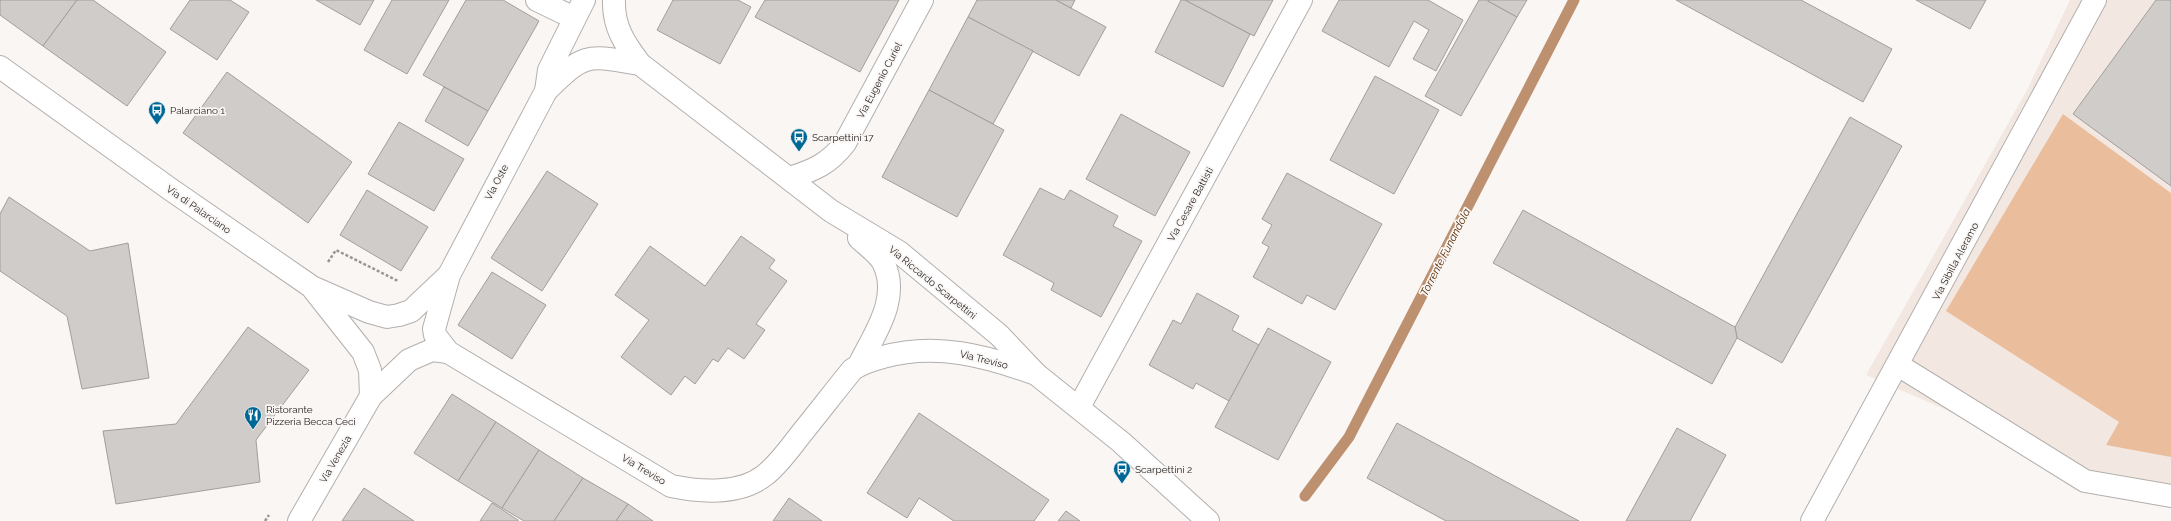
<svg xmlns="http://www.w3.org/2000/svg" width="2171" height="521" font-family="Raleway,sans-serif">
  <rect width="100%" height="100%" fill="#faf6f4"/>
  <path fill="#f2e8e1" d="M2070 0H2171V508L1866 375 2027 90Z"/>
  <path fill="#eabd9c" d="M2063 114 2171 193V457L2106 445 2119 422 1946 311Z"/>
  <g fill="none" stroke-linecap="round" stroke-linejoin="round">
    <path stroke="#bd9170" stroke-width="11" d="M1305 496 1349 437 1574 0"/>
  </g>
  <g fill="#cfccc9" stroke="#a19e9c">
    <path d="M0 0H77L43 46 0 15Z"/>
    <path d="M77 0H93L166 52 127 106 43 46Z"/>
    <path d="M190 0H230L249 12 217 60 170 29Z"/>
    <path d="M316 0H374L360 25Z"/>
    <path d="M392 0H449L407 74 364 50Z"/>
    <path d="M466 0H503L539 21 488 111 423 75Z"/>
    <path d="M673 0H738L751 7 720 64 657 30Z"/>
    <path d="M765 0H899L860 72 755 17Z"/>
    <path d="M977 0H1056L1106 27 1079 76 968 17Z"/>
    <path d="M1056 0H1075L1071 8Z"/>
    <path d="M1181 0H1185L1250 34 1223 87 1155 52Z"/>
    <path d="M1185 0H1273L1254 36Z"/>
    <path d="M1339 0H1428L1463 20 1436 71 1413 59 1429 30 1414 21 1389 67 1322 31Z"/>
    <path d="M1479 0H1486L1517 17 1461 116 1425 96Z"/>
    <path d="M1489 0H1527L1517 17 1488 1Z"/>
    <path d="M1676 0H1801L1892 49 1863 102Z"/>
    <path d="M1916 0H1986L1970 29Z"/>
    <path d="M2156 0H2171V186L2073 114Z"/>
    <path d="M968 17 1033 51 993 124 929 90Z"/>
    <path d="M227 72 352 162 308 223 183 133Z"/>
    <path d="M1375 76 1439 110 1394 194 1330 160Z"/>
    <path d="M444 87 488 111 468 146 425 121Z"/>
    <path d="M929 90 1004 130 957 217 882 177Z"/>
    <path d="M1121 114 1190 152 1155 216 1086 179Z"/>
    <path d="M1850 117 1902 146 1782 363 1737 338 1735 327Z"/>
    <path d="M399 122 464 159 434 211 368 174Z"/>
    <path d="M547 171 598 204 542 291 491 258Z"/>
    <path d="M1287 173 1382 224 1335 310 1307 295 1302 304 1253 277 1269 247 1262 243 1272 225 1262 219Z"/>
    <path d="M1040 188 1064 200 1070 190 1118 216 1113 226 1142 241 1101 317 1051 290 1054 283 1003 255Z"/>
    <path d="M367 190 428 227 401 271 340 235Z"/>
    <path d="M9 197 90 251 128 243 149 378 82 389 67 316 0 271V214Z"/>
    <path d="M1523 210 1735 327 1737 338 1712 384 1493 263Z"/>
    <path d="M741 236 775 260 769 268 787 281 756 324 765 330 744 359 728 348 718 362 713 359 695 384 685 376 671 395 621 357 649 320 615 295 650 246 705 286Z"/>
    <path d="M492 272 546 305 512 359 458 325Z"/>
    <path d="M1197 293 1239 316 1232 330 1259 345 1229 401 1196 383 1193 389 1149 365 1173 320 1181 324Z"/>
    <path d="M248 327 309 370 256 440 260 482 116 504 103 431 176 424Z"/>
    <path d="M1268 328 1331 362 1278 460 1215 427Z"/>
    <path d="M452 394 496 422 458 481 414 453Z"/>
    <path d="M919 413 1049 500 1034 521H954L919 498 907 518 867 493Z"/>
    <path d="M496 422 539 450 502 508 458 481Z"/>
    <path d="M1397 423 1579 521H1446L1367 478Z"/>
    <path d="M1677 428 1726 455 1690 521H1626Z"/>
    <path d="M539 450 583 478 554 521H524L502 508Z"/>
    <path d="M583 478 628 504 616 521H554Z"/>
    <path d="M364 488 414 521H342Z"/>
    <path d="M789 498 822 521H773Z"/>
    <path d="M492 503 518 520V521H480Z"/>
    <path d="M628 504 653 521H616Z"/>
    <path d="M1066 511 1080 521H1058Z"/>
  </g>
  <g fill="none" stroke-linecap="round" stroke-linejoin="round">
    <g stroke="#b3afad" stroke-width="24">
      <g id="minor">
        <path d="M537 0 574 18"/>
        <path d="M614 0C613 27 625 44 640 64L831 211 899 252 999 335 1036 374 1121 442 1208 521"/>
        <path d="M640 64C587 55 585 52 546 91L449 275 434 329 435 335 448 352 671 486C700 492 740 495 765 475 779 464 790 448 801 434 818 413 835 391 852 370 861 363 871 360 883 357 936 342 986 356 1036 374"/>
        <path d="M0 67 170 189 312 287 369 312 387 317 399 315 411 311 447 277"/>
        <path d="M546 91 549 70 584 0"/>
        <path d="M790 178C814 170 829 164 845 143L922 0"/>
        <path d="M859 238C866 245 878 253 883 262 901 297 875 333 860 363"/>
        <path d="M314 290 363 352 370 370 371 396"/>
        <path d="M1898 365 2085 481 2171 496"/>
        <path d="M1079 407 1301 0"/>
        <path d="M299 521 371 396 409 360 432 350 448 352"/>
        <path d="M1812 521 2095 0"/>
      </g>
    </g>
    <g stroke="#999694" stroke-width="2.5" stroke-dasharray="3 2" stroke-linecap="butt">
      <path d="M328 262 336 250 398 281"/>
      <path d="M265 521 269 515"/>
    </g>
    <use href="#minor" stroke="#fff" stroke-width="22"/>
  </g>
  <defs>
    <g id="bus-pin" transform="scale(0.9)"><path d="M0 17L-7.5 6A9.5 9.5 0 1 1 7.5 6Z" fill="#006896" stroke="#faf6f4"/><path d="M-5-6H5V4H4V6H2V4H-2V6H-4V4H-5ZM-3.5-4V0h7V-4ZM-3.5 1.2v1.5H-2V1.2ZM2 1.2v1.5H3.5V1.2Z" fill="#fff"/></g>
    <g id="restaurant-pin" transform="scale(0.9)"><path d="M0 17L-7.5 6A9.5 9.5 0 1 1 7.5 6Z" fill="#006896" stroke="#faf6f4"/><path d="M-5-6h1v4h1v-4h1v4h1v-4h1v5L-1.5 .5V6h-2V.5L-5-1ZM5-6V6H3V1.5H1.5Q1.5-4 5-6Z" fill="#fff"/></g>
  </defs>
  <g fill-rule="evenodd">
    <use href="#bus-pin" x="157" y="110"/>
    <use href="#bus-pin" x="799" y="137"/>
    <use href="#restaurant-pin" x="253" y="415"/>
    <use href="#bus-pin" x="1122" y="469"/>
  </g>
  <g text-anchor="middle" stroke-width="3.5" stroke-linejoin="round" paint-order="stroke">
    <g font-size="10" fill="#201e1e" stroke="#faf6f4">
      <text transform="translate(879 80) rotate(-62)" y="4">Via Eugenio Curiel</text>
      <text transform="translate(496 182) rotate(-62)" y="4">Via Oste</text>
      <text transform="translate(1190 204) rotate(-61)" y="4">Via Cesare Battisti</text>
      <text transform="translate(199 209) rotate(35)" y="4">Via di Palarciano</text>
      <text transform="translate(1955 261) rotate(-62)" y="4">Via Sibilla Aleramo</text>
      <text transform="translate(933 282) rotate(39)" y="4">Via Riccardo Scarpettini</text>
      <text transform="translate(984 359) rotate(14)" y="4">Via Treviso</text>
      <text transform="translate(335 459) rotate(-60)" y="4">Via Venezia</text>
      <text transform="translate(644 469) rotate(31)" y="4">Via Treviso</text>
    </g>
    <g font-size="10" fill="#201e1e" stroke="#faf6f4" text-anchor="start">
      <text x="170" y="114">Palarciano 1</text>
      <text x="812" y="141">Scarpettini 17</text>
      <text x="266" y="413">Ristorante<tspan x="266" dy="12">Pizzeria Becca Ceci</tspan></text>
      <text x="1135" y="473">Scarpettini 2</text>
    </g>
    <g font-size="11" font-style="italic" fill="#522800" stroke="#faf6f4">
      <text transform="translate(1445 252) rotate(-63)" y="4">Torrente Funandola</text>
    </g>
  </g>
</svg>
